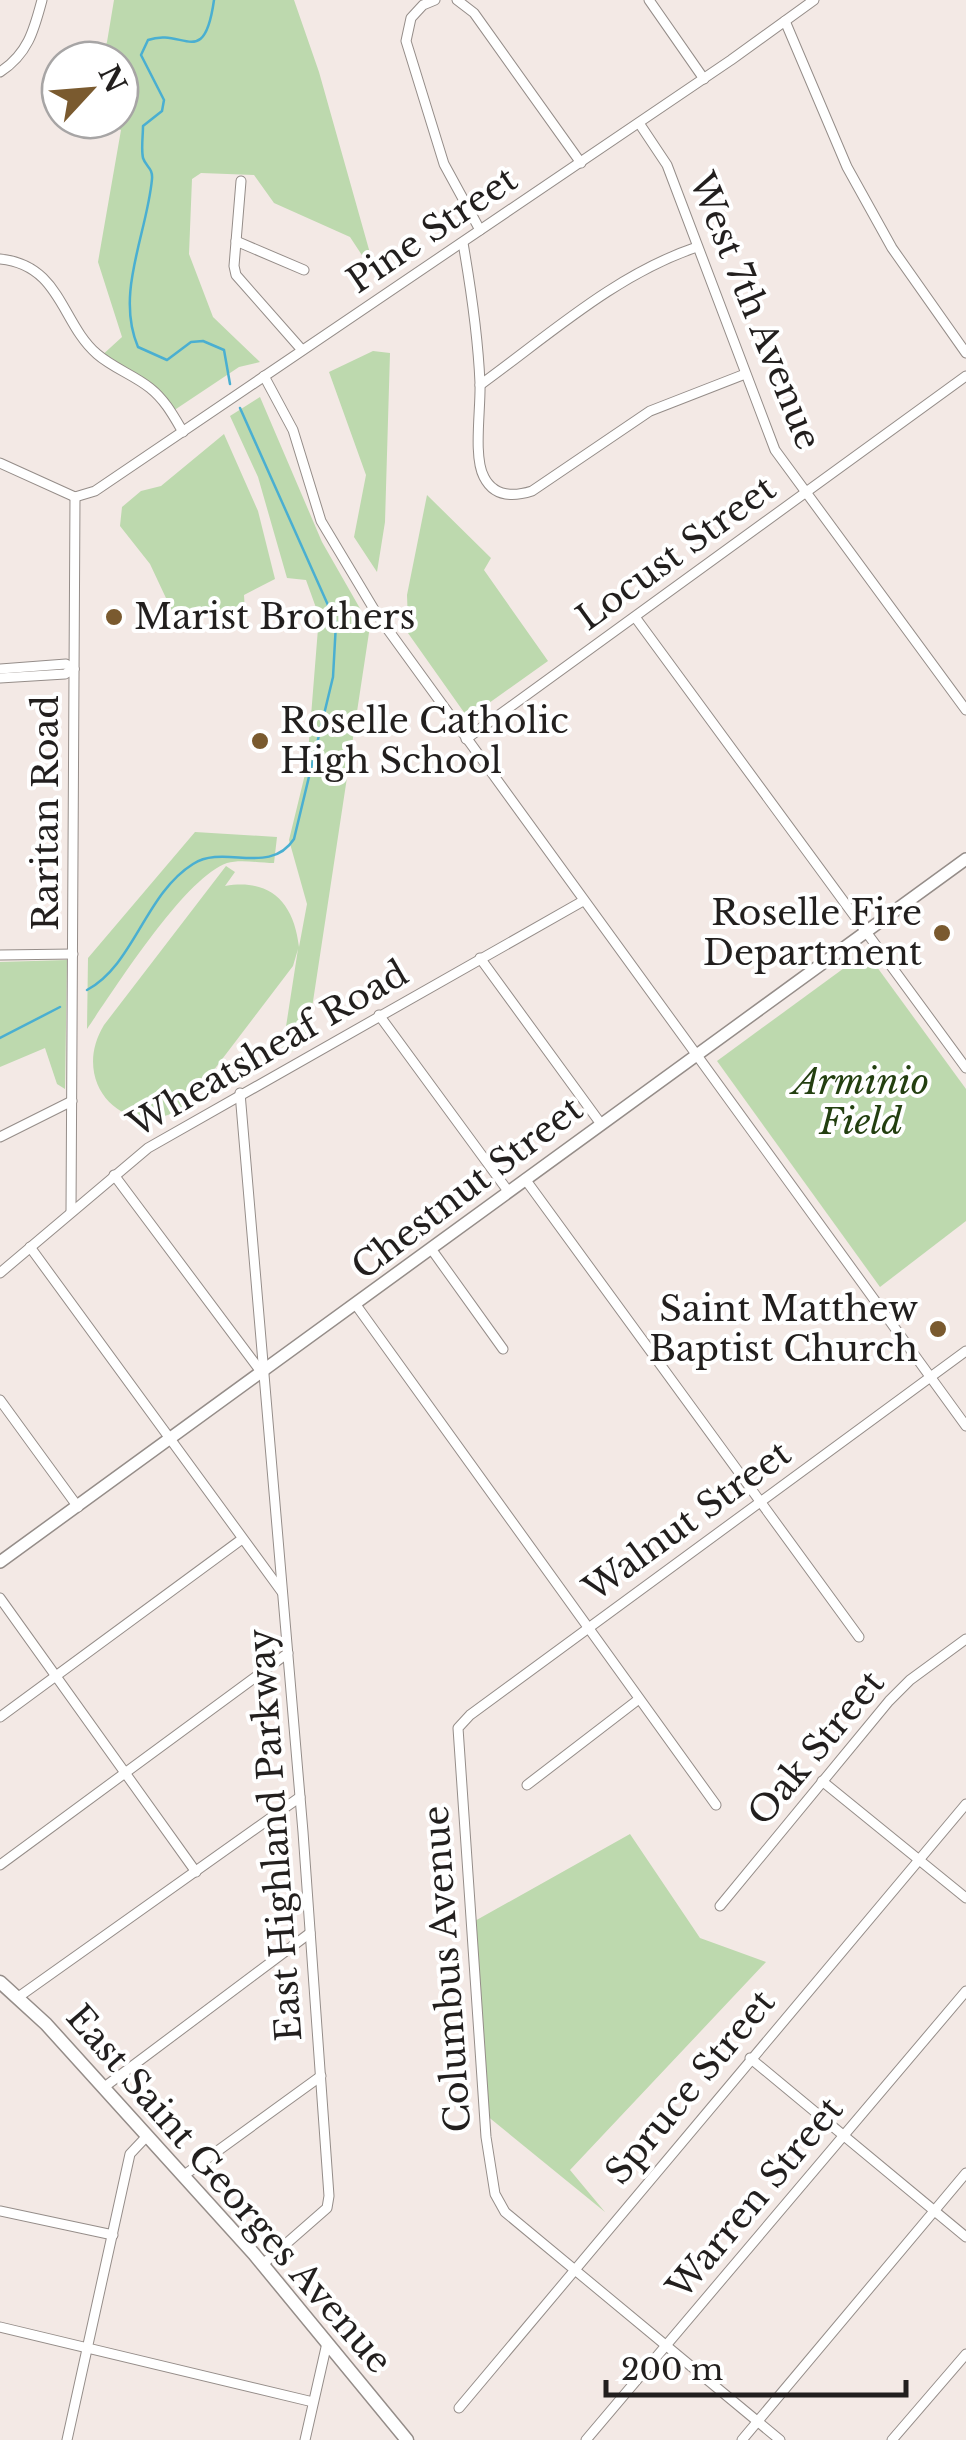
<svg xmlns="http://www.w3.org/2000/svg" width="966" height="2440" font-family="'Libre Baskerville',serif">
  <rect width="100%" height="100%" fill="#f3e9e5"/>
  <g fill="#bdd9ae">
    <path d="M114 0H294L319 72 377 278 350 237 274 203 254 175 201 173 192 179 189 254 213 317 260 362 239 367 170 413 158 394 99 358 122 337 98 262 121 130 95 120H120V60H100L107 42Z"/>
    <path d="M373 351 390 353 385 522 377 572 354 537 366 475 329 372Z"/>
    <path d="M260 397 322 542 370 626 307 1041 281 1059 298 949 293 966 188 1104C131 1147 67 1086 104 1025L226 866 235 872 225 886C271 878 294 903 299 947L307 904 289 840 307 766 319 616 306 580 287 578 258 477 230 416Z"/>
    <path d="M224 434 258 511 275 579 244 595 245 613H173L150 564 120 526 122 507 141 491 161 486Z"/>
    <path d="M427 495 491 558 484 570 548 661 468 718 403 626 408 623 407 595Z"/>
    <path d="M195 832 277 837 274 863C261 863 240 859 227 863 184 878 114 990 87 1029L88 958Z"/>
    <path d="M866 952 966 1089V1221L880 1287 717 1061Z"/>
    <path d="M67 960 65 1089 57 1084 45 1048 0 1067V962Z"/>
    <path d="M630 1834 700 1938 766 1962 570 2170 605 2212 486 2115 473 1922Z"/>
  </g>
  <g fill="none" stroke-linecap="round" stroke-linejoin="round">
    <g stroke="#4aafd1" stroke-width="2.5">
      <path d="M214 0C204 71 183 27 148 40L141 55 164 100 162 111 143 126C143 136 141 149 143 158 146 167 153 168 152 179 147 234 115 293 138 347L167 360 191 342 203 341 224 350 230 384"/>
      <path d="M87 990C134 965 145 894 193 864 224 844 270 876 294 839L333 677 336 623 240 408"/>
      <path d="M0 1038 60 1007"/>
    </g>
    <g stroke="#958d89" stroke-width="11">
      <g id="minor">
        <path d="M435 0 423 5 411 18 406 41 444 164 480 230"/>
        <path d="M457 0 474 13 581 163"/>
        <path d="M649 0 704 79"/>
        <path d="M785 21 847 167 892 248 966 353"/>
        <path d="M0 72C28 54 34 30 42 0"/>
        <path d="M639 123 667 165 775 450 966 710"/>
        <path d="M241 181 234 266 236 275 302 350"/>
        <path d="M236 241 304 270"/>
        <path d="M463 243C471 289 478 336 480 383 481 408 473 457 484 477 494 497 513 497 532 491L650 411 745 374"/>
        <path d="M0 259C61 265 61 323 97 354 113 368 134 375 150 388 165 400 173 415 183 432"/>
        <path d="M264 376 293 430 321 521 378 616 966 1426"/>
        <path d="M480 385C549 335 616 274 697 247"/>
        <path d="M0 463 75 497"/>
        <path d="M75 497 95 491 731 60 814 0"/>
        <path d="M635 617 966 1068"/>
        <path d="M0 669 66 664 74 669"/>
        <path d="M0 678 65 674 74 669"/>
        <path d="M466 739 966 376"/>
        <path d="M0 955 73 954"/>
        <path d="M480 958 601 1124"/>
        <path d="M379 1015 508 1191"/>
        <path d="M240 1093 303 1832 329 2196 327 2208 263 2264"/>
        <path d="M0 1137 72 1101"/>
        <path d="M114 1175 262 1373"/>
        <path d="M525 1179 859 1637"/>
        <path d="M71 1212 75 497"/>
        <path d="M30 1247 282 1592"/>
        <path d="M432 1250 503 1349"/>
        <path d="M0 1273 148 1148 583 901"/>
        <path d="M356 1305 716 1805"/>
        <path d="M0 1400 78 1507"/>
        <path d="M0 1598 196 1872"/>
        <path d="M0 1717 242 1539"/>
        <path d="M822 1781 966 1898"/>
        <path d="M527 1785 639 1699"/>
        <path d="M0 1865 288 1653"/>
        <path d="M720 1906 889 1701 910 1680 966 1639"/>
        <path d="M17 1998 300 1797"/>
        <path d="M750 2058 966 2237"/>
        <path d="M103 2088 310 1933"/>
        <path d="M183 2176 321 2076"/>
        <path d="M0 2211 113 2235"/>
        <path d="M0 2327 313 2402"/>
        <path d="M459 2408 966 1804"/>
        <path d="M67 2440 130 2154 147 2136"/>
        <path d="M305 2440 327 2343"/>
        <path d="M586 2440 966 1991"/>
        <path d="M742 2440 966 2173"/>
        <path d="M780 2440 505 2212 495 2194 486 2137 458 1728 470 1715 966 1351"/>
        <path d="M892 2440 966 2354"/>
      </g>
    </g>
    <g stroke="#958d89" stroke-width="14">
      <path id="tertiary" d="M0 1562 966 859"/>
    </g>
    <g stroke="#958d89" stroke-width="15">
      <path id="secondary" d="M0 1982 46 2024 254 2254 407 2440"/>
    </g>
    <use href="#minor" stroke="#fff" stroke-width="9"/>
    <use href="#tertiary" stroke="#fff" stroke-width="11"/>
    <use href="#secondary" stroke="#fff" stroke-width="12"/>
  </g>
  <g fill="#7a5a2f" stroke="#fff" stroke-width="4">
    <circle cx="114" cy="617" r="10"/>
    <circle cx="260" cy="741" r="10"/>
    <circle cx="942" cy="933" r="10"/>
    <circle cx="938" cy="1329" r="10"/>
  </g>
  <g text-anchor="middle" stroke-width="8" stroke-linejoin="round" paint-order="stroke">
    <g font-size="35" fill="#221f1e" stroke="#fff">
      <text transform="translate(432 230) rotate(-34)" y="12">Pine Street</text>
      <text transform="translate(755 311) rotate(68)" y="12">West 7th Avenue</text>
      <text transform="translate(676 553) rotate(-36)" y="12">Locust Street</text>
      <text transform="translate(46 813) rotate(-90)" y="12">Raritan Road</text>
      <text transform="translate(268 1049) rotate(-30)" y="12">Wheatsheaf Road</text>
      <text transform="translate(467 1188) rotate(-37)" y="12">Chestnut Street</text>
      <text transform="translate(687 1521) rotate(-36)" y="12">Walnut Street</text>
      <text transform="translate(816 1748) rotate(-50)" y="12">Oak Street</text>
      <text transform="translate(275 1835) rotate(-94)" y="12">East Highland Parkway</text>
      <text transform="translate(447 1969) rotate(-94)" y="12">Columbus Avenue</text>
      <text transform="translate(690 2087) rotate(-50)" y="12">Spruce Street</text>
      <text transform="translate(229 2189) rotate(49)" y="12">East Saint Georges Avenue</text>
      <text transform="translate(755 2198) rotate(-50)" y="12">Warren Street</text>
    </g>
    <g font-size="35" fill="#221f1e" stroke="#fff" text-anchor="start">
      <text x="134" y="629">Marist Brothers</text>
      <text x="280" y="733">Roselle Catholic<tspan x="280" dy="40">High School</tspan></text>
      <text x="922" y="925" text-anchor="end">Roselle Fire<tspan x="922" dy="40">Department</tspan></text>
      <text x="918" y="1321" text-anchor="end">Saint Matthew<tspan x="918" dy="40">Baptist Church</tspan></text>
    </g>
    <g font-size="35" font-style="italic" fill="#233f10" stroke="#fff">
      <text x="861" y="1094">Arminio<tspan x="861" dy="40">Field</tspan></text>
    </g>
  </g>
  <g transform="translate(90 90) rotate(64)"><circle r="48" fill="#ffffff" stroke="#a7a5a5" stroke-width="2.5"/>
  <path d="M0-8L18 38L0 25L-18 38Z" fill="#7a5a2f"/>
  <text y="-15" font-size="28" font-weight="bold" text-anchor="middle" fill="#221f1e">N</text>
  </g>
  <path d="M606 2380v15h300v-15" fill="none" stroke="#221f1e" stroke-width="5"/>
  <text x="621" y="2380" font-size="30" fill="#221f1e" stroke="#ffffff" stroke-width="8" paint-order="stroke">200 m</text>
</svg>
